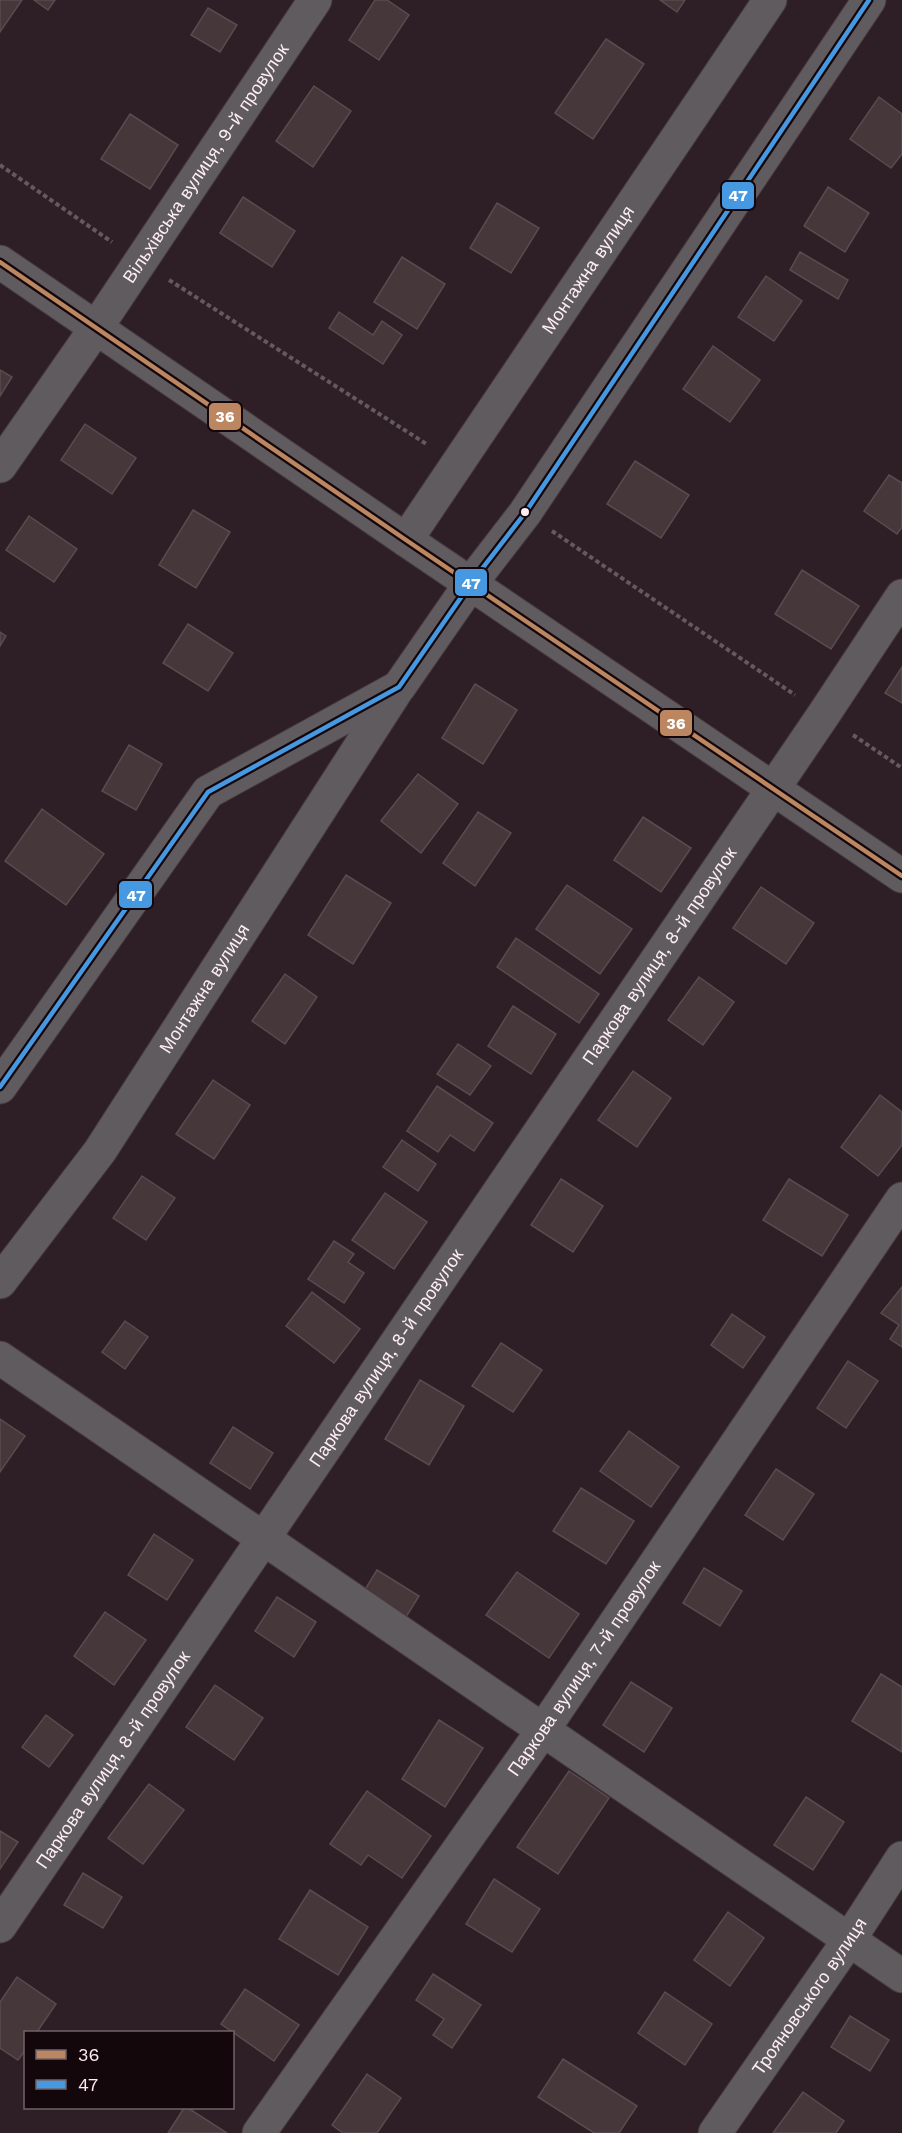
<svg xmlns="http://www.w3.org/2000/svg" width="902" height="2133" font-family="'Work Sans',sans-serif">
  <rect width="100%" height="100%" fill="#2e1e25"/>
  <g fill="#46373a" stroke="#594b4e" stroke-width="1.5">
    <path d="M0 0H22L0 32Z"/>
    <path d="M34 0H55L48 10Z"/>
    <path d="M375 0H387L409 15 379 60 349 40Z"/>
    <path d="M660 0H685L677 12Z"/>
    <path d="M208 8 237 25 220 52 191 35Z"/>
    <path d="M606 39 644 64 593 139 555 113Z"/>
    <path d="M314 86 351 111 313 167 276 141Z"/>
    <path d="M879 97 902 114V154L891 168 850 139Z"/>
    <path d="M130 114 178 145 150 189 101 159Z"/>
    <path d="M828 187 869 213 845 252 804 226Z"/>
    <path d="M243 197 295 231 272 267 220 233Z"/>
    <path d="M497 203 539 228 511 273 470 248Z"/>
    <path d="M800 252 848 280 838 299 790 270Z"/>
    <path d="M402 257 445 284 417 329 374 302Z"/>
    <path d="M766 276 802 301 774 341 738 317Z"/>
    <path d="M339 312 373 335 382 321 402 335 383 364 329 328Z"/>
    <path d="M713 346 760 380 730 422 683 389Z"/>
    <path d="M0 370 12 377 0 396Z"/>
    <path d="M85 424 136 458 112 494 61 460Z"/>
    <path d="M635 461 689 495 661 538 607 504Z"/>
    <path d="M889 475 902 483V527L897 534 864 511Z"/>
    <path d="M193 510 230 532 196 588 159 565Z"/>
    <path d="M29 516 77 549 54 582 6 550Z"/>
    <path d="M802 570 859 606 831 649 775 614Z"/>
    <path d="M188 624 233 653 208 691 163 663Z"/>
    <path d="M0 632 6 636 0 646Z"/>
    <path d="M902 667V703L885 693Z"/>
    <path d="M475 684 517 710 483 764 442 738Z"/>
    <path d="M129 745 162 764 136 810 102 791Z"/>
    <path d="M418 774 458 804 421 853 381 821Z"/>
    <path d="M42 809 104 854 66 905 5 861Z"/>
    <path d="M478 812 511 833 475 886 443 863Z"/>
    <path d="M643 817 691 848 661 892 614 860Z"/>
    <path d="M346 875 391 903 353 964 308 935Z"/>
    <path d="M567 885 632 929 600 974 536 929Z"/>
    <path d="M761 887 814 923 786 964 733 928Z"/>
    <path d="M516 938 599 994 579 1023 497 967Z"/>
    <path d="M285 974 317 997 285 1044 252 1021Z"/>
    <path d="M699 977 734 1002 703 1045 668 1020Z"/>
    <path d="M513 1006 556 1034 531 1074 488 1046Z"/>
    <path d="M458 1044 491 1066 470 1095 437 1074Z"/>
    <path d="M633 1071 671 1098 637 1147 598 1120Z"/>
    <path d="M213 1080 250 1105 214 1159 176 1134Z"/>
    <path d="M437 1086 493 1123 474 1151 450 1135 438 1152 407 1131Z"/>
    <path d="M880 1095 902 1112V1145L878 1176 841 1147Z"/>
    <path d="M402 1140 436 1164 418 1191 383 1167Z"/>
    <path d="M142 1176 175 1198 146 1240 113 1218Z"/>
    <path d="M561 1179 603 1206 573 1252 531 1225Z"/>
    <path d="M789 1179 848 1215 822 1256 763 1220Z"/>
    <path d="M385 1193 427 1222 394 1269 352 1240Z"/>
    <path d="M334 1241 354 1254 348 1262 364 1273 344 1303 308 1279Z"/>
    <path d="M902 1287V1347L890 1339 899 1325 881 1313Z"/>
    <path d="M312 1292 360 1329 334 1363 286 1326Z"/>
    <path d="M732 1314 765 1337 743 1368 711 1345Z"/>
    <path d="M125 1321 148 1337 125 1369 102 1352Z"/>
    <path d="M501 1343 542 1370 513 1412 472 1386Z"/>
    <path d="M848 1361 878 1381 846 1428 817 1408Z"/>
    <path d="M420 1380 464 1406 429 1465 385 1439Z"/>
    <path d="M0 1419 25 1436 0 1472Z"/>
    <path d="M233 1427 273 1453 250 1489 210 1463Z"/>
    <path d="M629 1431 679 1467 651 1507 600 1471Z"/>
    <path d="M776 1469 814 1494 783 1540 745 1515Z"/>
    <path d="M581 1488 634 1521 606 1564 553 1531Z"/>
    <path d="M154 1534 193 1560 167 1600 128 1575Z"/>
    <path d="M704 1568 742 1591 720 1626 683 1603Z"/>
    <path d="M377 1570 419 1596 406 1617 364 1591Z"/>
    <path d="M517 1572 579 1614 549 1658 486 1615Z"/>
    <path d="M277 1597 316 1622 294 1657 255 1631Z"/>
    <path d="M105 1612 146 1640 114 1685 74 1656Z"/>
    <path d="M881 1674 902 1687V1752L852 1721Z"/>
    <path d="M631 1682 672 1708 644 1752 603 1725Z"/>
    <path d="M215 1685 263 1718 234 1760 186 1727Z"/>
    <path d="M46 1715 73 1735 49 1767 22 1747Z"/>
    <path d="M439 1720 483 1748 445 1807 402 1779Z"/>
    <path d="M569 1771 609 1798 558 1874 517 1847Z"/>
    <path d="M149 1784 184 1810 143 1864 108 1838Z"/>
    <path d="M367 1791 431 1836 402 1878 368 1855 361 1865 330 1844Z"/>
    <path d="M806 1797 844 1822 813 1870 774 1845Z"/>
    <path d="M0 1831 18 1842 0 1869Z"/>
    <path d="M83 1873 122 1897 103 1928 64 1905Z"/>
    <path d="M494 1879 540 1909 512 1952 466 1924Z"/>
    <path d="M310 1890 368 1927 338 1975 279 1939Z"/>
    <path d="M728 1912 764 1938 730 1986 694 1960Z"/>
    <path d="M433 1974 481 2005 452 2048 433 2035 444 2019 416 2000Z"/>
    <path d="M17 1977 56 2004 37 2032H26V2049L18 2060 0 2048V2002Z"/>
    <path d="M245 1989 299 2025 274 2061 221 2024Z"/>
    <path d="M665 1992 712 2024 685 2065 638 2033Z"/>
    <path d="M850 2016 889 2040 870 2071 831 2047Z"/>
    <path d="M563 2059 637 2106 619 2133H594L538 2097Z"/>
    <path d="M367 2074 401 2098 377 2133H343L332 2125Z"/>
    <path d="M803 2092 844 2121 836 2133H773Z"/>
    <path d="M184 2108H188L227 2133H168Z"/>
  </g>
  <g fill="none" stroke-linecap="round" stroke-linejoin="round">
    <g stroke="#45393e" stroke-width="35">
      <g id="minor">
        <path d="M0 262 406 540 902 876"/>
        <path id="s1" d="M0 466 96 328 315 0"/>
        <path id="s2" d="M406 540 770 0"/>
        <path d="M0 1087 208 792 399 687 471 583 525 513 869 0"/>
        <path id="s3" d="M0 1282 100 1151 396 691"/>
        <path d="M0 1358 902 1976"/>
        <path id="s4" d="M0 1926 824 714 902 596"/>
        <path id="s5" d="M259 2133 543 1730 902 1199"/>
        <path id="s6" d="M715 2133 849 1940 902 1858"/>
      </g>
    </g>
    <g stroke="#625a5f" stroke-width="4" stroke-dasharray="4.5 3" stroke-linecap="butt">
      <path d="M0 165 112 242"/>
      <path d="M169 280 428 445"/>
      <path d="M552 531 795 695"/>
      <path d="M853 735 902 768"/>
    </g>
    <use href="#minor" stroke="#605b5f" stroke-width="33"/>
    <g stroke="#14070c" stroke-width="9">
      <path id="bus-1" d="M0 262 406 540 902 876"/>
    </g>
    <g stroke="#14070c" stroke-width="9">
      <path id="bus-2" d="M0 1087 208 792 399 687 471 583 525 513 869 0"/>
    </g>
    <use href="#bus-1" stroke="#bb8660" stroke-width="4.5"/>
    <use href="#bus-2" stroke="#4699e1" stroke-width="4.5"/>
  </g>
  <circle fill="#feeef4" stroke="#14070c" stroke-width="2" cx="525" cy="512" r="5"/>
  <g text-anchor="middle" stroke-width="4.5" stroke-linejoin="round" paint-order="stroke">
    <g font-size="18" fill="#feeef4" stroke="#14070c">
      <text dy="6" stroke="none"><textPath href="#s1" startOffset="366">Вільхівська вулиця, 9-й провулок</textPath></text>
      <text dy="6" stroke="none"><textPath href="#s2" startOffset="326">Монтажна вулиця</textPath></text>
      <text dy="6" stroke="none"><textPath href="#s4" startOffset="1173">Паркова вулиця, 8-й провулок</textPath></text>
      <text dy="6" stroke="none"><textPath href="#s3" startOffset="358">Монтажна вулиця</textPath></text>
      <text dy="6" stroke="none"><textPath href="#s4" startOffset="687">Паркова вулиця, 8-й провулок</textPath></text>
      <text dy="6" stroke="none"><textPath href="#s5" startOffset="567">Паркова вулиця, 7-й провулок</textPath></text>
      <text dy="6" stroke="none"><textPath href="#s4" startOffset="201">Паркова вулиця, 8-й провулок</textPath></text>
      <text dy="6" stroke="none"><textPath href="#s6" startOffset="166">Трояновського вулиця</textPath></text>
    </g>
  </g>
  <g stroke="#14070c" stroke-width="2">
    <rect x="721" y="181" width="34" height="29" rx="6" fill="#4699e1"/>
    <rect x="208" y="402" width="34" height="29" rx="6" fill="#bb8660"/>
    <rect x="454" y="568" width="34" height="29" rx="6" fill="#4699e1"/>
    <rect x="659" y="709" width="34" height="28" rx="6" fill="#bb8660"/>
    <rect x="118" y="880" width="35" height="29" rx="6" fill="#4699e1"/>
  </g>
  <g font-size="16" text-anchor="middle" font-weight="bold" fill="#fff">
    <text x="738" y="201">47</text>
    <text x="225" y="422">36</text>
    <text x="471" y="589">47</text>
    <text x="676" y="729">36</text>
    <text x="136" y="901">47</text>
  </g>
  <rect x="24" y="2031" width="210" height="78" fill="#14070c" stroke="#726369" stroke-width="1.5"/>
  <rect x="36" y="2050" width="30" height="9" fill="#bb8660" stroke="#726369" stroke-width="1.5"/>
  <text x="78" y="2061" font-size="18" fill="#feeef4">36</text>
  <rect x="36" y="2080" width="30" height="9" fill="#4699e1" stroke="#726369" stroke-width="1.5"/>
  <text x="78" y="2091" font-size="18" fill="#feeef4">47</text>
</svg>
